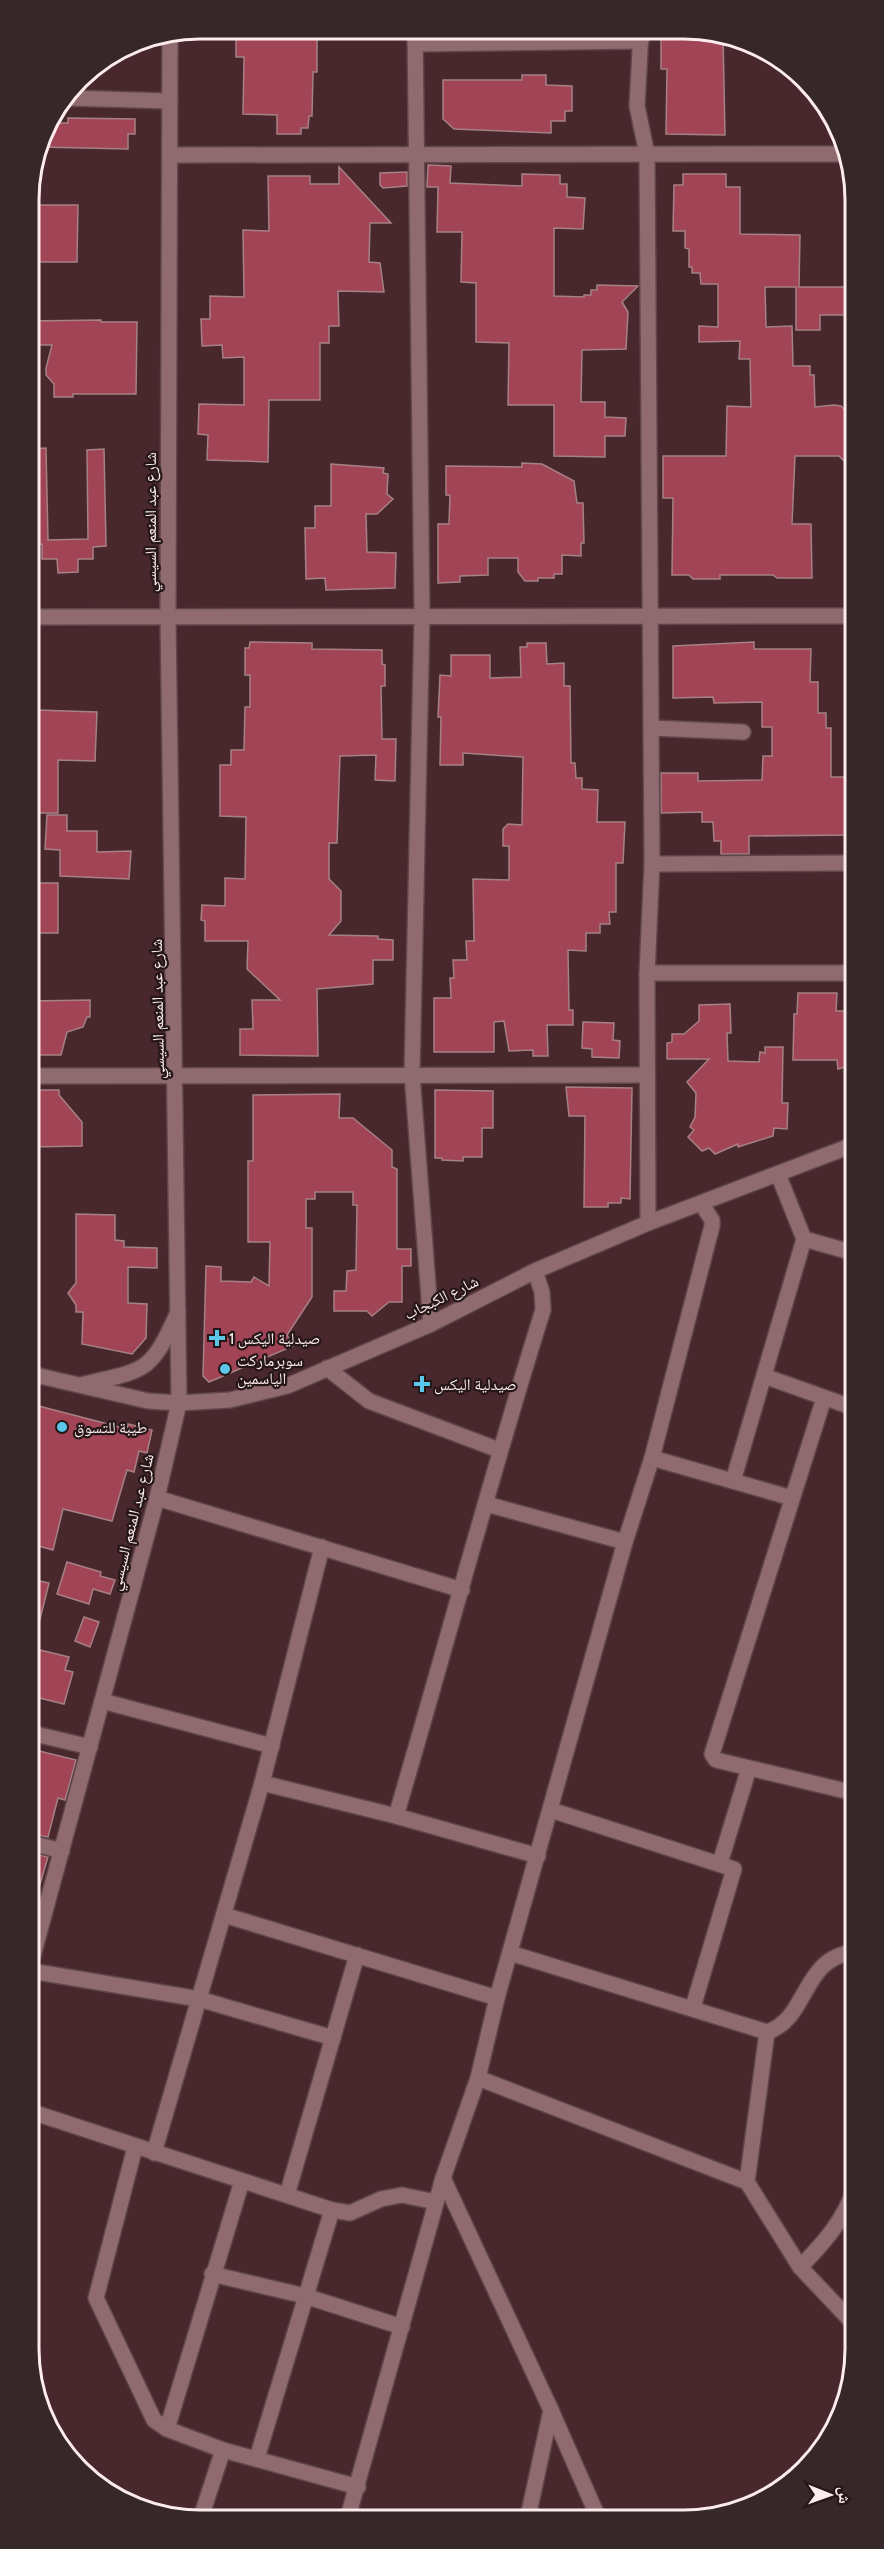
<svg xmlns="http://www.w3.org/2000/svg" width="884" height="2549" font-family="Cabin,'Noto Naskh Arabic',sans-serif">
  <rect width="100%" height="100%" fill="#48282d"/>
  <g fill="#a14556" stroke="#a68084" stroke-width="1.5">
    <path d="M236 29H317V72H313L312 116H309L308 128H301V134H277V115L243 114 244 57H236Z"/>
    <path d="M661 32H718L723 35 725 135 666 134 667 69H661Z"/>
    <path d="M522 75H546V85L572 86V111H565V121H551V133L454 129 443 119V80H522Z"/>
    <path d="M68 118 135 119V134H128V149L40 147 47 123H68Z"/>
    <path d="M428 165 451 166 450 183 522 186V174L560 175V184H567V197L585 198 583 229 554 228V296L584 297V295H591V290H597V285L638 286 622 302 628 312 626 349 582 350 581 402H605V417L626 418 625 436H605V457L554 456V405H508L509 343 476 342V283L461 282 462 232H437L438 187H427Z"/>
    <path d="M339 167 391 223H370L369 262 380 263 384 292 338 291 339 326H329V343H320V400H269L268 462 207 460 208 435 198 434 199 404 244 405V357L223 358 222 345 202 346 201 319H210V296L244 297 243 230 269 231 268 176H310V184H339Z"/>
    <path d="M407 172V186L383 188 380 185V173Z"/>
    <path d="M683 174H726V187H740V234L800 235 799 287H852V315H820V330H796V287H765L766 327 792 326 793 366H810V375H814L815 407 834 405 841 406 852 417 853 470 839 456H795L792 524H811L812 578H777L773 575H720V579H693L689 575H672L673 498H663V456H726L727 406 751 407 750 359H739L740 341 699 342V326L718 327V284H701L700 273H692V267H689V249L685 248V231H673L674 185H683Z"/>
    <path d="M37 205H78L77 262H29V239H36Z"/>
    <path d="M101 320V322H137L136 394H73V397H54V384L46 375V368L52 345H29V321Z"/>
    <path d="M46 448 48 540 88 539 87 450 104 449 106 546 93 547V559H78V572L58 573 57 559H42V544L31 545 29 449Z"/>
    <path d="M522 463 542 464 574 481 577 503H583L584 543H581V556L562 555V574H554V578H538V581H525L518 572V558H488V575L460 576V582L438 583V524H449L450 495H446V466L522 467Z"/>
    <path d="M331 464 384 468 383 473 388 474 387 494 393 499 377 514H366L367 552 396 553 395 588 326 590 325 578 306 579 305 528H315V506H331Z"/>
    <path d="M250 642 312 643V649L382 650V664L385 665V686H381L382 739H396L395 781 375 780 376 755 340 756 337 843H329V879L341 891V921L329 935 378 936V939L393 940V960H373V984L317 989 318 1056 240 1055V1029H253L252 1000H280L247 969 248 941H205V921L201 920 202 905 225 906V878L245 879 246 817 220 816V765H231V750H244L245 707H250V675H245V648H249Z"/>
    <path d="M754 642V649H811L810 682H818V713H826V728H831V777H853V835L749 836V854H721V841H714L713 822H702V812L661 813V773H698V781L762 780 763 756H772V727H762V702L714 703 713 697 673 698V646Z"/>
    <path d="M527 643H546L547 664 564 663V686H570L571 763H575L576 778H582V789L598 790 597 822H625L623 863H616V912H609L610 924H600V933H586V951L568 950 569 1010H573V1025H547L548 1056H533V1050L509 1051 504 1021 494 1022V1052H434V998H451L450 978H454L453 960H467L466 941H474L473 879 509 880V846H503V829L508 824 522 825 523 757 463 753V765H440L441 717H438L440 675 451 676V655H490V678L521 677 520 647H527Z"/>
    <path d="M37 710 97 712 95 761 58 760V813H34V801H30V769H38Z"/>
    <path d="M47 815H67V831H97V852L131 851 129 879 60 876V850L45 849Z"/>
    <rect x="30" y="883" width="28" height="50"/>
    <path d="M798 993H837L836 1011H847L846 1021H850V1052H853V1065L838 1069 837 1060H793L794 1014H797Z"/>
    <path d="M90 1000V1017H87L83 1027 67 1032 61 1055H32L31 1001Z"/>
    <path d="M730 1004 731 1033H727L728 1061 759 1062 760 1052 765 1053V1047H783L782 1103H788L787 1129 774 1128 773 1136 738 1147V1144L715 1154 709 1148 702 1151 688 1137 694 1130 690 1127 695 1117 696 1093 687 1082 709 1059H667V1043L672 1042V1034H684L699 1021V1005Z"/>
    <path d="M583 1022 614 1023 613 1040 620 1041 619 1058 592 1057V1049L582 1048Z"/>
    <path d="M566 1087 632 1088 630 1199 621 1198V1203H608V1207H584L585 1116H569Z"/>
    <path d="M30 1090H59V1095L82 1122V1146L31 1147Z"/>
    <path d="M435 1090 493 1091V1128H482V1157H463V1161L442 1160V1158H435Z"/>
    <path d="M340 1094 339 1118H353L392 1150V1167L397 1169V1249H411V1266H402V1302H389L372 1316 367 1311H334V1291H346L347 1271 356 1270 357 1205H353V1192H315V1199H306V1228H312V1297L287 1335 293 1346 209 1382 203 1376 206 1266 221 1267V1281L251 1282 254 1277 269 1286 270 1242H248V1161H253V1095Z"/>
    <path d="M76 1214 115 1215V1240L124 1241V1247L157 1248V1268L128 1267V1303L147 1304 146 1338 132 1354 82 1344 83 1312H76V1305L68 1293 76 1283Z"/>
    <path d="M35 1405 127 1429 128 1424 152 1430 147 1453 139 1451 134 1472 127 1470 112 1521 63 1509 53 1550 31 1544V1425Z"/>
    <path d="M67 1562 101 1572 100 1576 115 1580 110 1594 93 1589 89 1604 57 1594Z"/>
    <path d="M31 1579 49 1583 36 1635 31 1634Z"/>
    <path d="M84 1617 99 1622 90 1647 75 1641Z"/>
    <path d="M40 1650 69 1657 65 1670 73 1672 64 1704 31 1696Z"/>
    <path d="M31 1749 76 1760 65 1800 58 1798 48 1837 31 1834Z"/>
    <path d="M31 1853 48 1857 35 1901 31 1900Z"/>
  </g>
  <g fill="none" stroke-linecap="round" stroke-linejoin="round">
    <g stroke="#5f4549" stroke-width="18">
      <g id="minor">
        <path d="M415 30 422 616 412 1074 431 1324"/>
        <path d="M641 31 637 106 647 154 652 864 647 973 648 1223"/>
        <path d="M415 44 641 41"/>
        <path d="M66 98 170 101"/>
        <path d="M170 155 845 154"/>
        <path d="M29 617 853 616"/>
        <path d="M651 728 743 732"/>
        <path d="M652 864 853 863"/>
        <path d="M647 973H853"/>
        <path d="M30 1076 647 1075"/>
        <path d="M778 1174 804 1239 854 1253"/>
        <path d="M327 1368 369 1401 499 1450"/>
        <path d="M764 1376 854 1408"/>
        <path d="M824 1398 712 1754 716 1760 854 1793"/>
        <path d="M652 1458 792 1498"/>
        <path d="M733 1481 804 1239"/>
        <path d="M157 1498 462 1590"/>
        <path d="M486 1504 625 1542"/>
        <path d="M102 1701 272 1746"/>
        <path d="M31 1733 90 1747"/>
        <path d="M262 1783 396 1816 538 1856"/>
        <path d="M551 1810 734 1869 693 2007"/>
        <path d="M396 1816C446 1647 490 1478 543 1310L542 1292 535 1271"/>
        <path d="M31 1843 62 1851"/>
        <path d="M720 1863 749 1768"/>
        <path d="M224 1915 497 1998"/>
        <path d="M510 1953 767 2032C809 2019 801 1957 855 1952"/>
        <path d="M31 1971 199 1999 333 2038"/>
        <path d="M478 2078 747 2182 800 2267 852 2322 855 2330"/>
        <path d="M32 2112 332 2210 350 2213 381 2199 402 2195 436 2202"/>
        <path d="M135 2147 96 2298 154 2420 167 2429 223 2450 358 2487"/>
        <path d="M154 2153 262 1783 322 1547"/>
        <path d="M443 2178 551 2410 528 2517"/>
        <path d="M747 2182 767 2032"/>
        <path d="M287 2195 357 1955"/>
        <path d="M800 2267C825 2242 843 2221 855 2188"/>
        <path d="M212 2274 305 2296 402 2327"/>
        <path d="M551 2410 598 2517"/>
        <path d="M167 2429 242 2181"/>
        <path d="M257 2458 332 2210"/>
        <path d="M201 2517 223 2450"/>
        <path d="M348 2517 443 2178 478 2078 497 1998 625 1542 652 1458 712 1226V1220L701 1203"/>
      </g>
    </g>
    <g stroke="#5f4549" stroke-width="18">
      <path id="tertiary" d="M31 1963 157 1498 179 1403 168 617 170 34"/>
    </g>
    <g stroke="#5f4549" stroke-width="18">
      <g id="secondary">
        <path d="M31 1374 148 1401 179 1403 230 1400 287 1386 431 1324 535 1271 648 1223 853 1145"/>
        <path d="M84 1384C147 1370 151 1372 178 1312"/>
      </g>
    </g>
    <use href="#minor" stroke="#8f6a6f" stroke-width="15"/>
    <use href="#tertiary" stroke="#8f6a6f" stroke-width="15"/>
    <use href="#secondary" stroke="#8f6a6f" stroke-width="15"/>
  </g>
  <g fill="#5cc7e8" stroke="#251618" stroke-width="2">
    <path d="M214 1329h6v6h6v6h-6v6h-6v-6h-6v-6h6z"/>
    <circle cx="225" cy="1369" r="6"/>
    <path d="M419 1375h6v6h6v6h-6v6h-6v-6h-6v-6h6z"/>
    <circle cx="62" cy="1427" r="6"/>
  </g>
  <g text-anchor="middle" stroke-width="4.5" stroke-linejoin="round" paint-order="stroke">
    <g font-size="16" fill="#fdeced" stroke="#251618">
      <text transform="translate(150 522) rotate(-90)" y="6">شارع عبد المنعم السيسي</text>
      <text transform="translate(157 1009) rotate(-91)" y="6">شارع عبد المنعم السيسي</text>
      <text transform="translate(441 1297) rotate(-26)" y="6">شارع الكبجاب</text>
      <text transform="translate(131 1522) rotate(-76)" y="6">شارع عبد المنعم السيسي</text>
    </g>
    <g font-size="16" fill="#fdeced" stroke="#251618" text-anchor="start">
      <text x="229" y="1344">صيدلية اليكس 1</text>
      <text x="237" y="1366">سوبرماركت<tspan x="237" dy="18">الياسمين</tspan></text>
      <text x="434" y="1390">صيدلية اليكس</text>
      <text x="74" y="1433">طيبة للتسوق</text>
    </g>
  </g>
  <path d="M0 0H884V2549H0ZM200 39H684A161 161 0 0 1 845 200V2349A161 161 0 0 1 684 2510H200A161 161 0 0 1 39 2349V200A161 161 0 0 1 200 39Z" fill="#362729" fill-rule="evenodd"/>
  <path fill="none" stroke="#fdeced" stroke-width="3" d="M200 39H684A161 161 0 0 1 845 200V2349A161 161 0 0 1 684 2510H200A161 161 0 0 1 39 2349V200A161 161 0 0 1 200 39Z"/>
  <g transform="translate(830 2495) rotate(91)" stroke="#251618" stroke-width="4.5" paint-order="stroke">
  <path d="M0-4.5L10 22L0 15L-10 22Z" fill="#fdeced"/>
  <text y="-9" font-size="16" font-weight="bold" text-anchor="middle" fill="#fdeced">ش</text>
  </g>
</svg>
